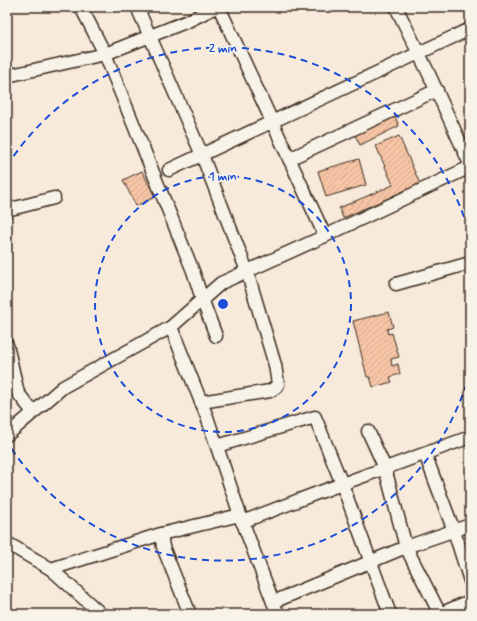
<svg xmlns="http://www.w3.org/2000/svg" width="477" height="621" font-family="Mynerve,sans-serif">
  <defs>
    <pattern id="building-hatch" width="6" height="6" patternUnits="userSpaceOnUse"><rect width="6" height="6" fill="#f6c5a5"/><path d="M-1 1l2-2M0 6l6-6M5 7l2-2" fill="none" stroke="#d4a98e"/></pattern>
  </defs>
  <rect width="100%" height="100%" fill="#f7eadb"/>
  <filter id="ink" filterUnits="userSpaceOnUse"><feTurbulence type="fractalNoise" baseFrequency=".025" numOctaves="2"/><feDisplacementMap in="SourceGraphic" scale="8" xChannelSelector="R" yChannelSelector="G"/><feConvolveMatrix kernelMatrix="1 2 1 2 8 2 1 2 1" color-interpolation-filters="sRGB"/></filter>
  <g filter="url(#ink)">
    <g fill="url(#building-hatch)" stroke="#3b2a1e">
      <path d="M394 114 399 126 360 145 354 133Z"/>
      <path d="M399 136 420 184 343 218 339 208 393 185 376 146Z"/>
      <path d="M359 159 366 185 326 197 318 171Z"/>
      <path d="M142 171 155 197 136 206 123 180Z"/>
      <path d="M389 312 393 327 387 329 388 334 392 333 399 357 391 359 392 366 398 364 400 374 390 377 392 382 373 387 370 377H367L353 321Z"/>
    </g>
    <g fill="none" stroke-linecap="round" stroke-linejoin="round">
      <g stroke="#3b2a1e" stroke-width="15">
        <g id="minor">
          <path d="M81 7 105 54 193 271 202 299 216 336"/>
          <path d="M137 7 202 155 247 271 275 365 278 384 276 387 270 391 201 402"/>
          <path d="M219 7 325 236"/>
          <path d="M396 7 428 72 470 164"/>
          <path d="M7 76 105 54 188 21 216 7"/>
          <path d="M289 159 437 90"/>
          <path d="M169 170 470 29"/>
          <path d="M7 210 54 198"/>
          <path d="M396 284 470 263"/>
          <path d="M171 327 207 417 240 515 273 602"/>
          <path d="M7 345 18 393 33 412"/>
          <path d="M368 431 385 468 406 547 440 614 470 601"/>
          <path d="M7 435 63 387 171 327 221 283 325 236 470 167"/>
          <path d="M217 446 315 417 342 484 390 614"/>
          <path d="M425 454 454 531 470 581"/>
          <path d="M242 522 312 495 470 437"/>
          <path d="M161 534 163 547 190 614"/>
          <path d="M7 543 51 569 101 614"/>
          <path d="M51 569 161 534 240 515"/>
          <path d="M278 614 273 602 406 547 470 525"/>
        </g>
      </g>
      <use href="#minor" stroke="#f7f3e8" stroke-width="12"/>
    </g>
  </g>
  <g fill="none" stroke="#1d4ed8" stroke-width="2" stroke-dasharray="7 5">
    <circle cx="223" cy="304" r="128"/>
    <path d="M470 372A256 256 0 0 1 7 442M7 166A256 256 0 0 1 470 236"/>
  </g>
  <circle cx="223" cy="304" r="6" fill="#1d4ed8" stroke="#f7f3e8" stroke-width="2"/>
  <g font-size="12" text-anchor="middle" font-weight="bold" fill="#1d4ed8" stroke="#f7f3e8" stroke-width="3.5" stroke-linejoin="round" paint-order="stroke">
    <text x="223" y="52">2 min</text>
    <text x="223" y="180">1 min</text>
  </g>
  <rect width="477" height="621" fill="none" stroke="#f7f3e8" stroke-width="24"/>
  <rect x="12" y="12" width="453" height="597" fill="none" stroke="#3b2a1e" stroke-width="1.5" filter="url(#ink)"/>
</svg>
